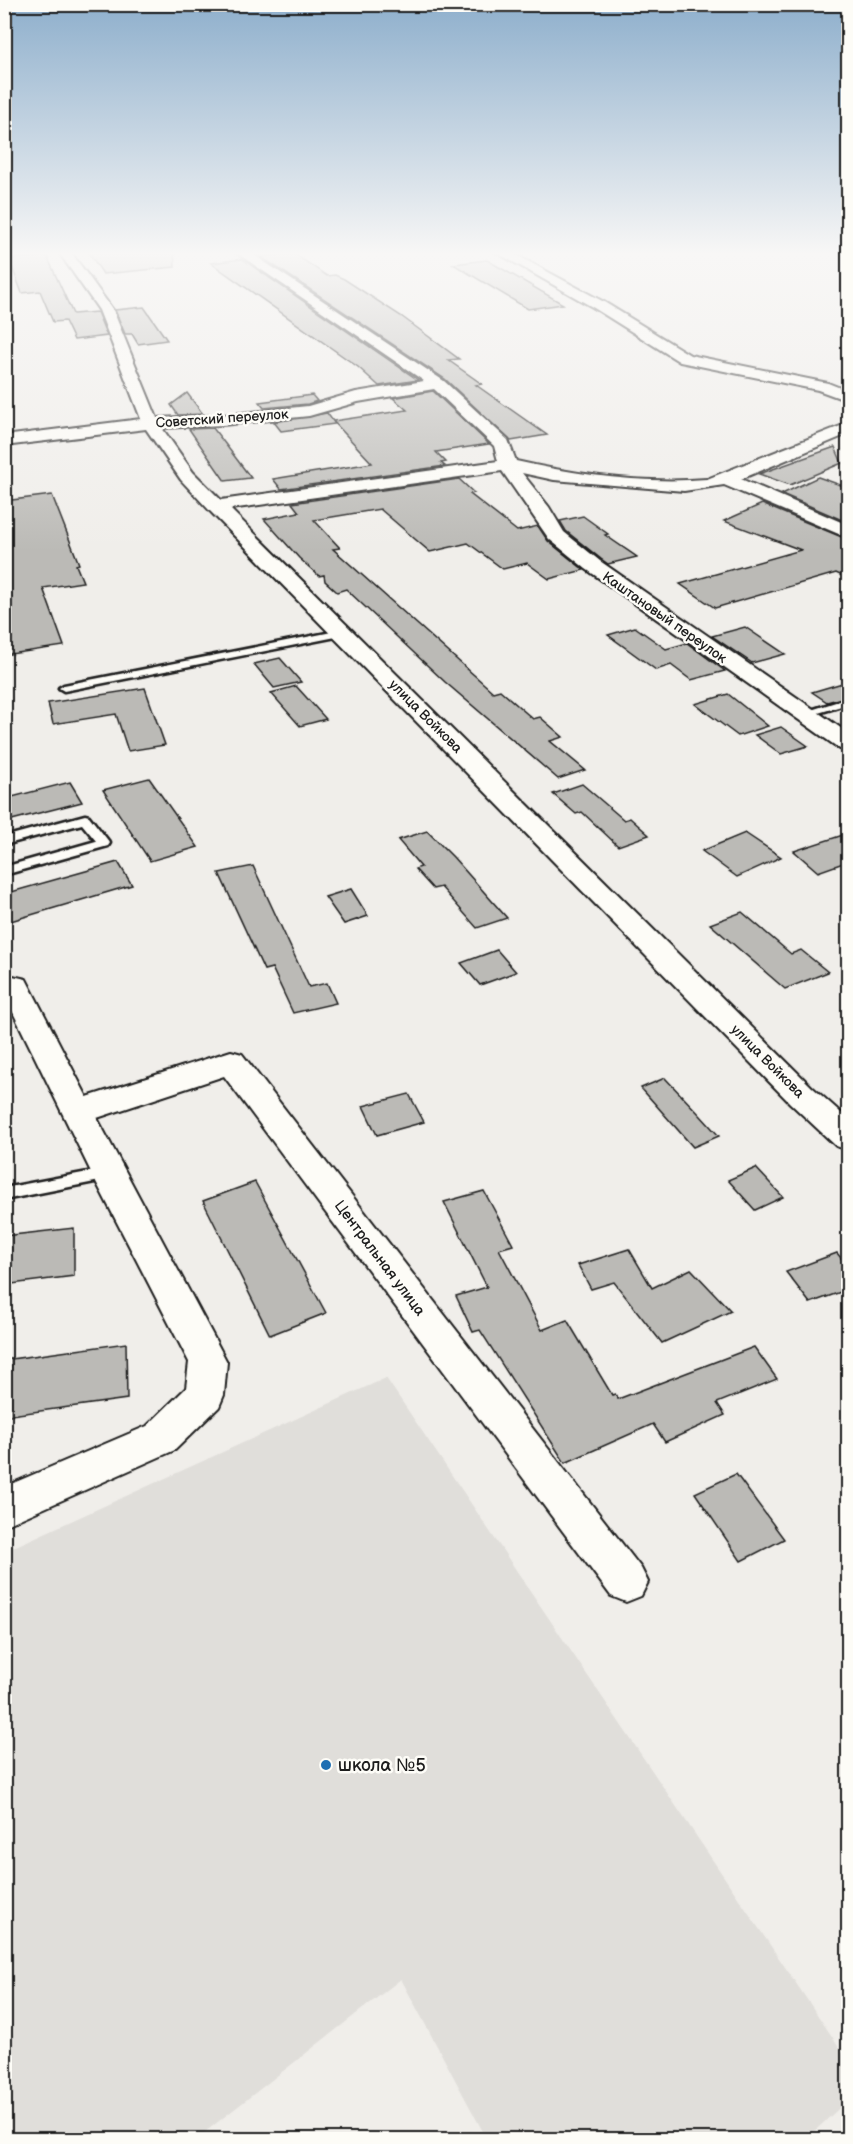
<svg xmlns="http://www.w3.org/2000/svg" width="853" height="2144" font-family="'Balsamiq Sans',sans-serif">
  <rect width="100%" height="100%" fill="#f0eeea"/>
  <filter id="ink" filterUnits="userSpaceOnUse"><feTurbulence type="fractalNoise" baseFrequency=".0167" numOctaves="2"/><feDisplacementMap in="SourceGraphic" scale="12" xChannelSelector="R" yChannelSelector="G"/><feConvolveMatrix kernelMatrix="1 2 1 2 8 2 1 2 1" color-interpolation-filters="sRGB"/></filter>
  <g filter="url(#ink)">
    <path fill="#e0deda" d="M386 1378 848 2060V2100L806 2139H487L401 1979 196 2139H5V1551Z"/>
    <g fill="#bbbab6" stroke="#1c1c1c" stroke-width="1.5">
      <path d="M88 251H174L175 267 103 274Z"/>
      <path d="M293 253 327 276 335 275 344 279 401 316 459 359 448 360 482 384 476 385 547 435 511 441 445 379 261 257Z"/>
      <path d="M47 256 73 314 97 312 107 336 74 340 65 321 53 322 40 291 22 293 9 259Z"/>
      <path d="M242 259 418 380 379 386 358 367 211 263Z"/>
      <path d="M487 260 563 304 528 309 453 264Z"/>
      <path d="M144 307 167 340 138 344 132 334H125L115 310Z"/>
      <path d="M433 391 489 444 436 452 446 462 441 463 445 466 281 489 273 479 372 463 333 421 407 410 393 398Z"/>
      <path d="M187 393 203 414 178 415 171 405Z"/>
      <path d="M312 395 317 401 308 404 264 408 259 402Z"/>
      <path d="M327 413 335 424 281 431 274 422Z"/>
      <path d="M213 428 251 478 225 481 189 429Z"/>
      <path d="M835 447 842 463 790 485 759 474Z"/>
      <path d="M818 477 849 488V523L782 494Z"/>
      <path d="M459 479 474 493 470 494 517 531 538 526 548 541 584 570 549 579 527 563 503 569 468 543 430 552 380 509 314 520 340 548 333 549 493 692 500 690 533 719 540 717 563 737 550 741 585 770 558 779 445 682 346 589 337 592 325 581 324 575 319 576 299 558 264 519 299 512 292 503Z"/>
      <path d="M52 495 79 564 76 565 83 582 43 588 64 646 4 655V501Z"/>
      <path d="M762 504 849 540V579L836 573 715 608 680 584 801 550 724 521Z"/>
      <path d="M583 516 608 534 605 535 637 557 608 564 601 559 566 531 560 521Z"/>
      <path d="M635 627 666 649 687 643 725 671 691 680 671 665 656 670 608 635Z"/>
      <path d="M745 627 785 654 752 663 712 636Z"/>
      <path d="M280 658 301 682 274 688 254 664Z"/>
      <path d="M849 681V696L827 702 812 692Z"/>
      <path d="M296 686 326 719 300 726 271 693Z"/>
      <path d="M145 688 165 745 128 751 116 714 53 724 48 703Z"/>
      <path d="M728 694 768 726 738 736 695 704Z"/>
      <path d="M781 727 808 746 781 754 755 735Z"/>
      <path d="M149 778 198 847 150 861 103 790Z"/>
      <path d="M70 782 82 802 4 822V799Z"/>
      <path d="M582 784 624 820 630 818 649 835 618 846 582 812 576 814 553 794Z"/>
      <path d="M427 831 453 857 507 918 477 928 441 887 433 889 415 869 421 867 398 840Z"/>
      <path d="M745 833 781 857 737 877 702 851Z"/>
      <path d="M849 833V861L818 872 794 851Z"/>
      <path d="M118 862 132 885 4 923V894Z"/>
      <path d="M253 866 309 987 327 983 336 1003 293 1013 272 968 264 970 219 873Z"/>
      <path d="M351 889 368 916 344 924 325 897Z"/>
      <path d="M742 912 791 954 801 950 828 972 785 989 710 924Z"/>
      <path d="M497 950 516 972 480 985 461 963Z"/>
      <path d="M665 1078 700 1115 719 1136 693 1147 641 1088Z"/>
      <path d="M409 1094 424 1122 377 1135 363 1106Z"/>
      <path d="M756 1168 783 1197 755 1210 728 1180Z"/>
      <path d="M255 1182 326 1313 270 1335 203 1201Z"/>
      <path d="M484 1191 513 1245 499 1249 542 1330 567 1320 612 1395 615 1394 618 1399 754 1347 777 1379 717 1403 725 1415 665 1442 653 1424 565 1463 480 1330 473 1332 456 1296 487 1287 444 1202Z"/>
      <path d="M74 1228V1276L4 1285V1236Z"/>
      <path d="M629 1249 652 1288 691 1269 731 1311 662 1343 614 1282 591 1289 578 1265Z"/>
      <path d="M837 1253 849 1268V1289L810 1303 786 1272Z"/>
      <path d="M126 1343 127 1399 4 1416V1360Z"/>
      <path d="M736 1474 784 1539 741 1561 695 1493Z"/>
    </g>
    <g fill="none" stroke-linecap="round" stroke-linejoin="round">
      <g stroke="#1c1c1c" stroke-width="5">
        <g id="lane">
          <path d="M342 630 346 631V635L64 691 59 688 64 685Z"/>
          <path d="M848 698V704L805 717 799 714Z"/>
          <path d="M85 815 89 816 110 843 108 846 4 875V867L96 841 82 824 4 845V837Z"/>
          <path d="M109 1168 115 1170 117 1174 115 1178 4 1200V1188Z"/>
        </g>
      </g>
      <g stroke="#1c1c1c" stroke-width="4">
        <g id="street">
          <path d="M58 251H70L113 310 157 418 223 415 308 406 356 392 424 381 234 251H248L444 381 508 440 516 461C577 475 644 484 707 479L848 423V434L741 479 848 525V538L724 485 684 491 554 480 522 473 549 507 564 532 600 561 848 733V751L840 749 586 569 549 539 502 471 230 509 812 1087 848 1119V1150L836 1146 790 1103 209 510 181 480 146 429 4 446V436L141 419 99 310ZM434 389 494 446 498 461 221 500 193 472 162 428 223 425 309 416 358 402Z"/>
          <path d="M494 251H509L604 302 690 355 828 383 848 391V401L818 390 680 362 594 308Z"/>
          <path d="M4 974 26 979 87 1097 231 1051 242 1054 641 1568 648 1582 641 1596 626 1602 611 1596 224 1076 97 1118 227 1362 224 1395 219 1407 175 1450 4 1526V1487L147 1426 186 1388 189 1362 92 1174 4 994Z"/>
        </g>
      </g>
      <use href="#lane" fill="#fdfcf7" fill-rule="evenodd"/>
      <use href="#street" fill="#fdfcf7" fill-rule="evenodd"/>
    </g>
  </g>
  <linearGradient id="sky" x2="0" y2="1"><stop stop-color="#8eafcc"/><stop offset="0.46" stop-color="#f8f7f6"/><stop offset="1" stop-color="#f8f7f6" stop-opacity="0"/></linearGradient>
  <rect width="853" height="551" fill="url(#sky)"/>
  <circle fill="#1f6fb2" stroke="#fdfcf7" stroke-width="2" cx="326" cy="1765" r="6"/>
  <g text-anchor="middle" stroke-width="5" stroke-linejoin="round" paint-order="stroke">
    <g font-size="14" fill="#1c1c1c" stroke="#fdfcf7">
      <text transform="translate(222 418) rotate(-4)" y="5">Советский переулок</text>
      <text transform="translate(665 617) rotate(35)" y="5">Каштановый переулок</text>
      <text transform="translate(426 716) rotate(45)" y="5">улица Войкова</text>
      <text transform="translate(768 1061) rotate(45)" y="5">улица Войкова</text>
    </g>
    <g font-size="15" fill="#1c1c1c" stroke="#fdfcf7">
      <text transform="translate(380 1258) rotate(53)" y="5">Центральная улица</text>
    </g>
    <g font-size="18" fill="#1c1c1c" stroke="#fdfcf7" text-anchor="start">
      <text x="338" y="1771">школа №5</text>
    </g>
  </g>
  <rect width="853" height="2144" fill="none" stroke="#fdfcf7" stroke-width="24"/>
  <rect x="12" y="12" width="829" height="2120" fill="none" stroke="#1c1c1c" stroke-width="2" filter="url(#ink)"/>
</svg>
